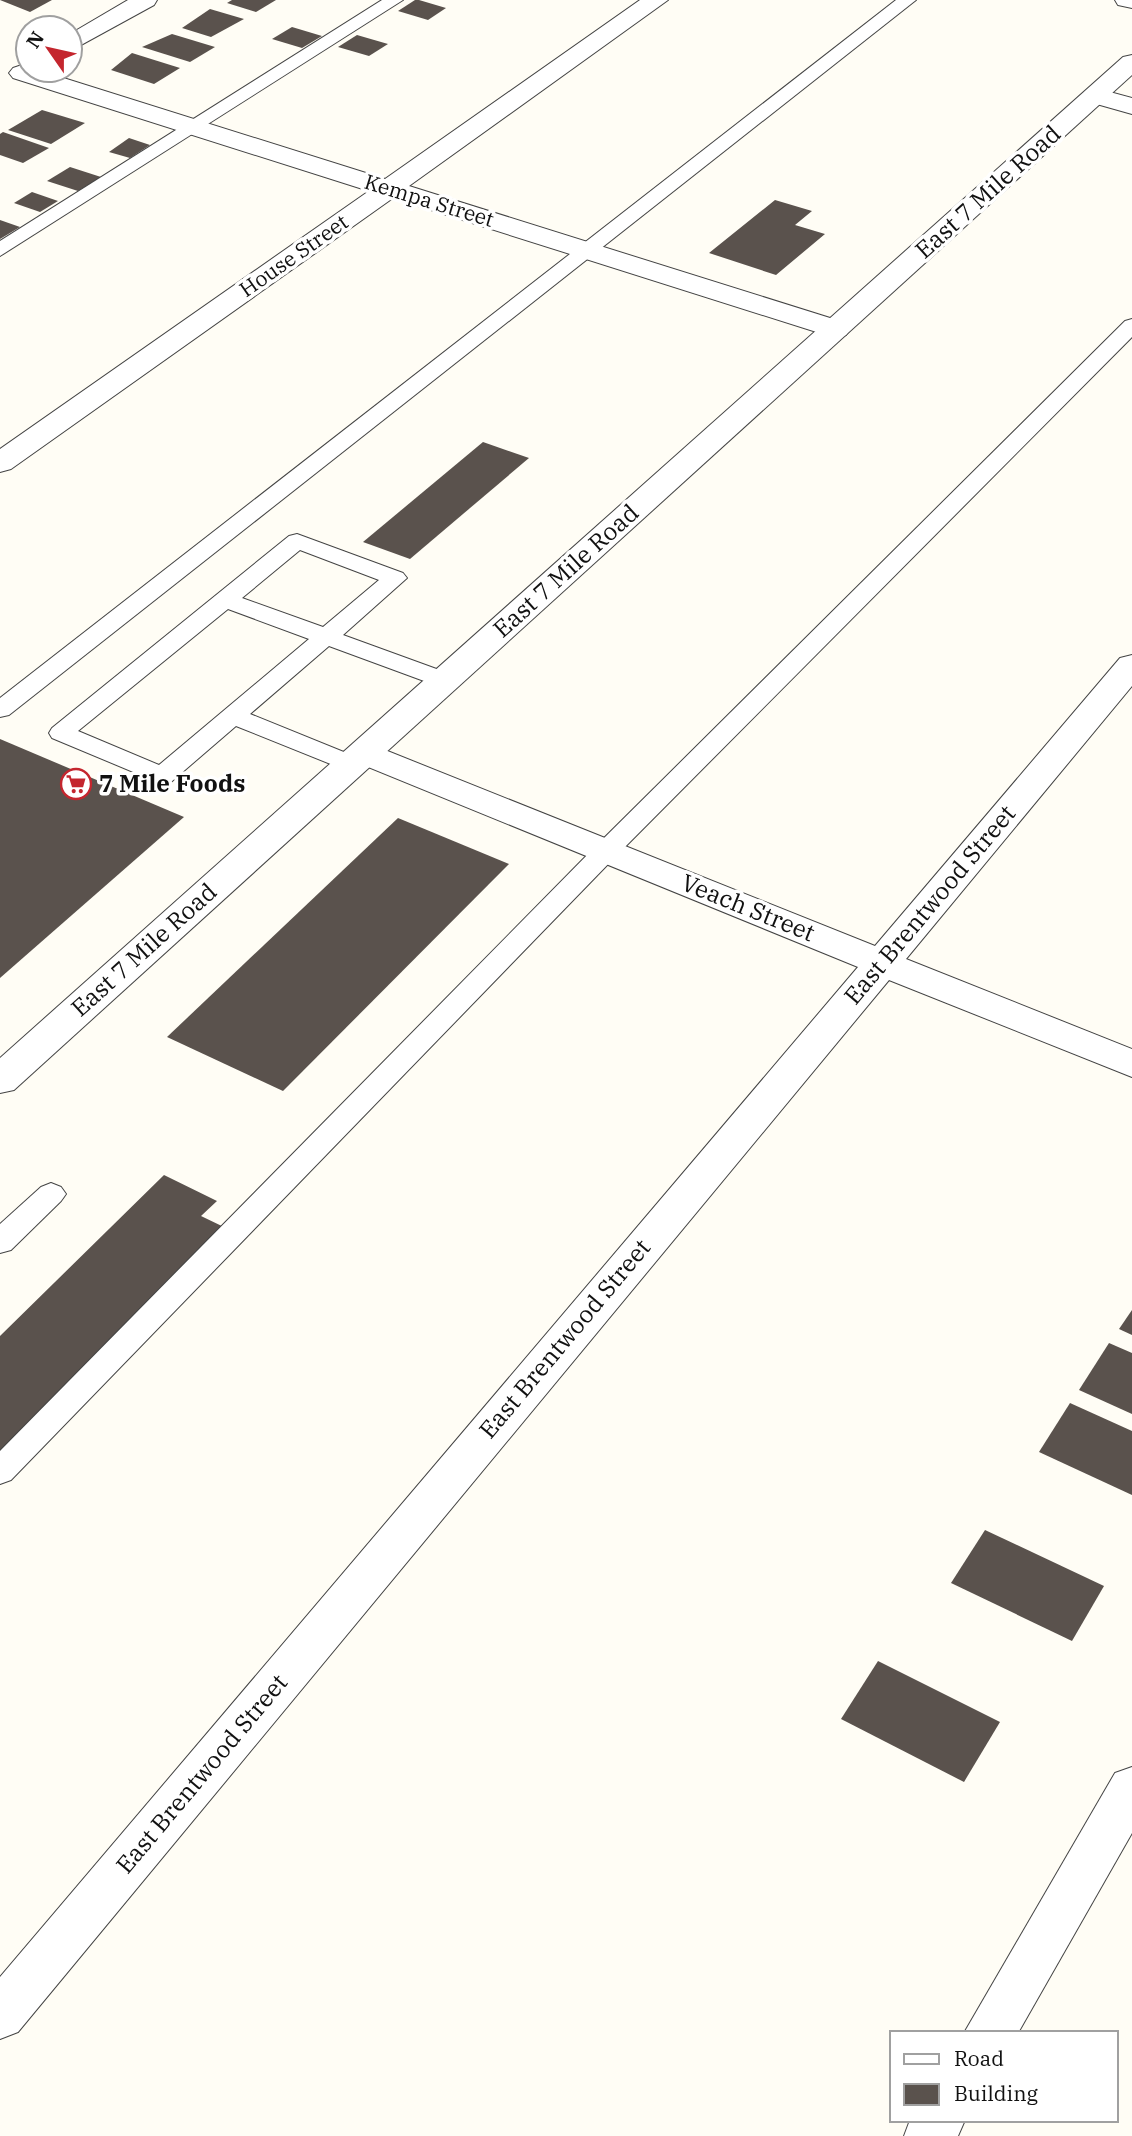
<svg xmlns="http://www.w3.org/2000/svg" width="1132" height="2136" font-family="'IBM Plex Serif',serif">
  <rect width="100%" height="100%" fill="#fffdf5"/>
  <g fill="#5a524d">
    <path d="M0 0H52L30 12Z"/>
    <path d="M232 0H276L256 12 227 3Z"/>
    <path d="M415 0H419L446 8 428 20 398 11Z"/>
    <path d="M210 9 244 19 211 37 182 28Z"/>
    <path d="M292 27 322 36 302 48 272 39Z"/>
    <path d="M172 34 215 47 190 62 142 47Z"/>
    <path d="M357 35 388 44 369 56 338 47Z"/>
    <path d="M132 53 180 68 154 84 111 70Z"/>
    <path d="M42 110 85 123 51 144 8 130Z"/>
    <path d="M3 132 49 148 23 163 0 155V134Z"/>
    <path d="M129 138 150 145 130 158 109 152Z"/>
    <path d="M70 167 101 177 78 191 47 181Z"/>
    <path d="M32 192 58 201 40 212 14 203Z"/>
    <path d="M775 200 812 211 795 225 825 234 776 275 709 253Z"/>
    <path d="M0 220 20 227 0 239Z"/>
    <path d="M483 442 529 458 410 559 363 542Z"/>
    <path d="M0 739 184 817 0 978Z"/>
    <path d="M398 818 509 864 283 1091 167 1037Z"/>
    <path d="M164 1175 217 1201 201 1216 228 1229 0 1463V1336Z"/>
    <path d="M1132 1310V1335L1119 1329Z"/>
    <path d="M1109 1343 1132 1353V1414L1079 1390Z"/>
    <path d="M1070 1403 1132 1431V1495L1039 1452Z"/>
    <path d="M985 1530 1104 1586 1072 1641 951 1583Z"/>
    <path d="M878 1661 1000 1722 964 1782 841 1719Z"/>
  </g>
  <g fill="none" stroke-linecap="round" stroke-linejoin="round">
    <g stroke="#444" stroke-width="2">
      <g id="service">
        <path d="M382 0H403L0 256V241Z"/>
        <path d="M896 0H916L9 715 0 717V698Z"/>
        <path d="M1132 319V337L615 857 11 1480 0 1484V1451L597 845 1125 321Z"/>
        <path d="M297 534 403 573 407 578 343 635 453 675 456 680 453 685H435L329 646 250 714 361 759 365 764 361 769H343L236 726 171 782 162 784 52 738 49 733 52 728 289 536ZM300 550 379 580 323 627 242 598ZM228 609 309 639 159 765 78 731Z"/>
        <path d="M51 1183 61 1187 66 1194 61 1201 11 1250 0 1253V1224L41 1187Z"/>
      </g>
    </g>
    <g stroke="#444" stroke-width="2">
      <g id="minor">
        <path d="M128 0H157L154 5 70 51V34Z"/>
        <path d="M640 0H668L409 186 846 323 850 329 846 335 836 338 826 335 393 198 11 469 0 472V449L369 191 13 78 9 73 13 68 22 65 28 70H38L385 179Z"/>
        <path d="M1115 0H1132V8L1118 5Z"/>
        <path d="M1095 88 1132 98V114L1086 101 1082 96 1086 91Z"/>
        <path d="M1132 655V686L906 959 1132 1049V1077L889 980 18 2032 0 2039V1977L858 967 351 760 346 753 351 746 363 742 375 746 875 946 1120 658Z"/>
        <path d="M1132 1767V1833L1018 2033H964L1115 1773Z"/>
        <path d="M910 2120H965L958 2136H904Z"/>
      </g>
    </g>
    <g stroke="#444" stroke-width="2">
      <path id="tertiary" d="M1132 55V75L14 1090 0 1093V1058L1123 57Z"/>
    </g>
    <use href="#service" fill="#fff" fill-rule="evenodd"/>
    <use href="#minor" fill="#fff" fill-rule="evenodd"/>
    <use href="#tertiary" fill="#fff" fill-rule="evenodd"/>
  </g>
  <defs>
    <g id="supermarket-ring" transform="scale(1.575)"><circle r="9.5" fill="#fff" stroke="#c4262e" stroke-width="1.5"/><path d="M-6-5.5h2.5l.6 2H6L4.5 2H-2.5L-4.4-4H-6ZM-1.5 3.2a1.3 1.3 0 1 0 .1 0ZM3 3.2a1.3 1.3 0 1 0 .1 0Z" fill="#c4262e"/></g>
  </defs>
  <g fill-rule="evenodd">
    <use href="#supermarket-ring" x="76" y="784"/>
  </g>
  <g text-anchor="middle" stroke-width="7" stroke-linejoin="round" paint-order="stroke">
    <g font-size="21" fill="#111" stroke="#fff">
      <text transform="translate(429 201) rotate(17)" y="7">Kempa Street</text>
      <text transform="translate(294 256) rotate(-35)" y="7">House Street</text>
    </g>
    <g font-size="24" fill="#111" stroke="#fff">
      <text transform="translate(988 192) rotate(-42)" y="8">East 7 Mile Road</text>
      <text transform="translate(566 571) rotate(-42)" y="8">East 7 Mile Road</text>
      <text transform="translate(930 905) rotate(-50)" y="8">East Brentwood Street</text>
      <text transform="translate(748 908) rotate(22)" y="8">Veach Street</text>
      <text transform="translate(144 950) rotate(-42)" y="8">East 7 Mile Road</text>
      <text transform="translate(565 1339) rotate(-50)" y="8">East Brentwood Street</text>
      <text transform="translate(202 1774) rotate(-50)" y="8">East Brentwood Street</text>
    </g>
    <g font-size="24" font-weight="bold" fill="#111" stroke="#fff" text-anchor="start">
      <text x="99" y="792">7 Mile Foods</text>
    </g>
  </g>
  <rect x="890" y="2031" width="228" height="91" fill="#ffffff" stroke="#a0a0a0" stroke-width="2"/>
  <rect x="904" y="2054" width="35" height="10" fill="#ffffff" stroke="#a0a0a0" stroke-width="2"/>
  <text x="954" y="2066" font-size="21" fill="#111111">Road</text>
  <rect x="904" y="2084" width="35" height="21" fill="#5a524d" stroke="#a0a0a0" stroke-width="2"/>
  <text x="954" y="2101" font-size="21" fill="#111111">Building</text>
  <g transform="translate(49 49) rotate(304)"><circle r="33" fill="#ffffff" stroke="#a0a0a0" stroke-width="2"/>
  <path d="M0-5L12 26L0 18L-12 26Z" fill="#c4262e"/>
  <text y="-10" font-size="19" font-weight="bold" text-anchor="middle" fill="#111111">N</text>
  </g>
</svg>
